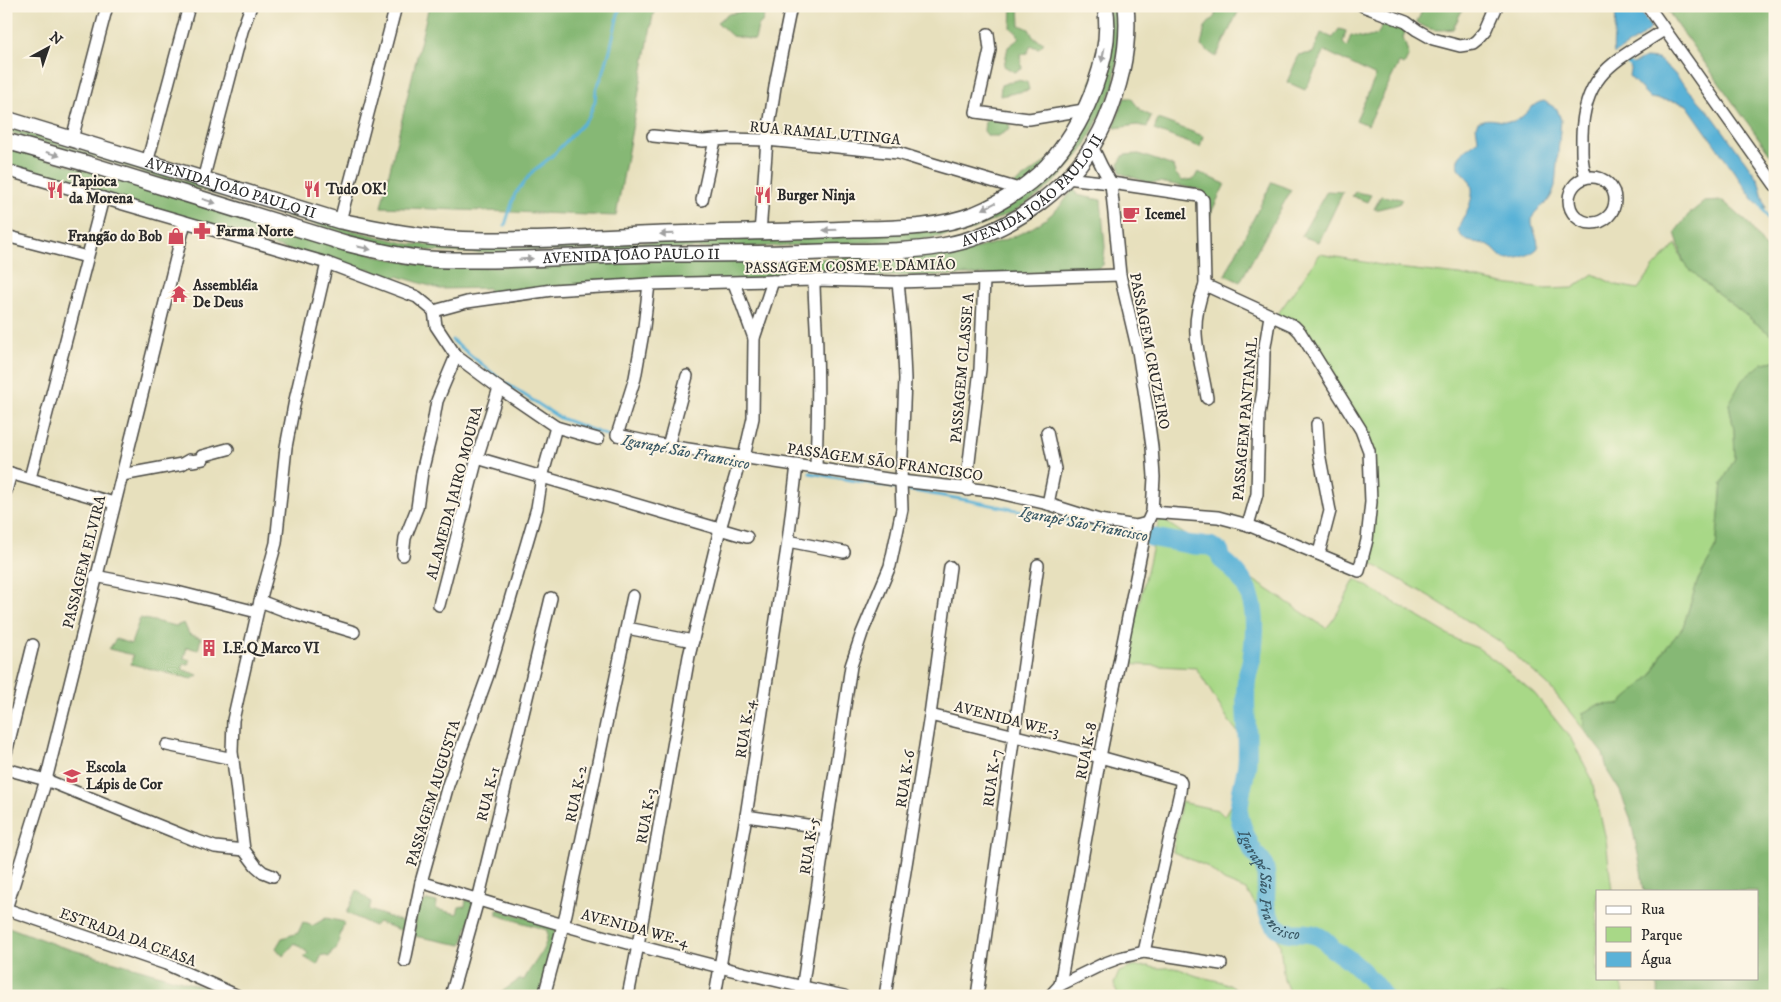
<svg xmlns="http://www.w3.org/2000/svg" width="1781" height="1002" font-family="'IM FELL DW Pica',serif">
  <rect width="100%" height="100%" fill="#fcf5e5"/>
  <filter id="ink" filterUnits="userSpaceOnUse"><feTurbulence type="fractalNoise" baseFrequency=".02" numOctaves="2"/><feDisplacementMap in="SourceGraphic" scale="10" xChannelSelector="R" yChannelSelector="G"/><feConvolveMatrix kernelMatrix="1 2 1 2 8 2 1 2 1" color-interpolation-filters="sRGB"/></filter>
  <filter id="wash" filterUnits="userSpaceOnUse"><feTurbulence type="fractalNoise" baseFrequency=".0096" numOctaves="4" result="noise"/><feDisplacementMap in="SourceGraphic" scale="20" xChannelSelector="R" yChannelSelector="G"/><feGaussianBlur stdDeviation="1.12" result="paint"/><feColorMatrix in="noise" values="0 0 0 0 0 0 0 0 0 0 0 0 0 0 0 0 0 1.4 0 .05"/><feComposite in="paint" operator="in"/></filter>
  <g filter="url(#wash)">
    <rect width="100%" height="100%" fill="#e7e0bd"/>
    <g fill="#a8d887" stroke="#6a8259">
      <path d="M1676 244 1684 264 1706 284 1775 338V361L1763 363 1729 404 1734 430 1735 458 1722 483 1716 548 1698 580 1683 627 1663 652 1652 675 1620 704 1598 705 1583 713 1585 731 1550 687 1499 641 1429 596 1365 560 1368 444 1303 331 1277 315 1320 254 1397 268 1460 275 1503 284 1545 289 1573 288 1593 274 1616 285 1638 289 1654 267Z"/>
      <path d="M1160 518 1326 628C1338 617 1347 593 1355 579L1459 641 1478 648 1497 662 1534 693 1571 739 1591 777 1606 839 1612 891H1597V978H1621L1623 996H1291L1284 980 1280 945 1275 931 1265 923 1258 908 1246 890 1224 881 1206 866 1173 852 1181 802 1218 810 1224 816 1242 785 1247 768 1248 737 1239 734 1229 721 1196 668 1124 664Z"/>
      <path d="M1148 966C1160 970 1163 967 1175 968 1182 969 1190 974 1197 976 1214 981 1230 980 1242 996H1118L1114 984 1119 972 1132 967Z"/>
    </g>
    <g fill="#86b874" stroke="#587250">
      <path d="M429 6H656L653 15 616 216 381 207Z"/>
      <path d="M1019 6 1020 25 1029 29 1033 37 1044 43 1039 48 1031 46 1027 53 1020 55 1022 69 1014 72 1004 66 1008 47 1020 38 1016 32 1011 28 1012 7Z"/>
      <path d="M1111 6H1120L1122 24 1113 89 1083 150 1062 175 1039 195 1013 212 966 232 927 239 883 242 753 247 480 253 442 252 390 246 327 228 6 131V127L328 224 409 244 496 248 554 245 717 240 960 223 1076 140Z"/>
      <path d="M1216 6H1241L1216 57 1201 46 1205 27 1215 16Z"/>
      <path d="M1424 6H1464L1453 29C1438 31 1429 31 1417 22Z"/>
      <path d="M1664 6H1775V161Z"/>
      <path d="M759 9 764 16 762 22 758 26 755 40 732 36 717 22 729 14Z"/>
      <path d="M1386 20 1406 28 1403 38 1409 55 1404 65 1399 63 1368 125 1356 120 1376 76 1325 51 1305 90 1287 82 1299 55 1313 53 1321 33 1333 38 1339 29 1346 31 1343 43 1347 47 1351 35 1365 38 1377 35Z"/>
      <path d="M1017 80 1027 82 1029 90 1000 96 1001 85Z"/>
      <path d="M1124 98H1131L1141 111 1151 116 1147 127 1137 125 1115 128 1114 127Z"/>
      <path d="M990 117 1008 121 1010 129 998 136H988L984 131 985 122Z"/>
      <path d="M1158 119 1203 136 1200 147 1154 130Z"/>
      <path d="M6 147 385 258 436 267 480 268 549 263 912 257C956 255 1021 243 1054 212 1062 205 1068 196 1074 188L1077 195 1101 200 1105 247 1103 265 1091 273 840 277 488 295 489 288 440 289 397 276 392 281 381 278 369 268 360 271 6 167Z"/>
      <path d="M1139 154 1173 166 1175 173 1182 181 1194 179 1198 172 1225 184 1209 217 1201 190 1160 182 1150 183 1120 173 1119 163 1124 155Z"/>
      <path d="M1272 182 1291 190 1240 282 1225 275Z"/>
      <path d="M1327 191 1343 192 1319 242 1301 236Z"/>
      <path d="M1355 192 1371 195 1367 202 1352 196Z"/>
      <path d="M1381 196 1402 199 1399 204 1378 209H1374Z"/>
      <path d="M1723 201 1748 223 1775 261V338L1706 284 1684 264 1675 232 1689 214 1704 202Z"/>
      <path d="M1775 361V996H1659L1655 978H1757V891H1644L1640 863 1630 817 1620 791 1608 772 1603 754 1585 731 1583 713 1598 705 1620 704 1652 675 1663 652 1683 627 1698 580 1716 548 1722 483 1735 458 1734 430 1729 404 1742 380 1763 363Z"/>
      <path d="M140 618 176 626 184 623 189 634 201 638 198 650 187 647 184 658 190 660 188 665 184 664 181 669 198 675 192 679 131 664 133 655 109 649 116 639 131 644Z"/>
      <path d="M357 890 371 902 369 910 406 923 403 931 378 922 374 926 347 913Z"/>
      <path d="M427 900 437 902 436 909 457 914 459 907 465 906 466 900 475 903 462 945 414 936 417 906Z"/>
      <path d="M497 909 556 927 540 996H496L520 979 524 980C531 965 550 948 547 930L497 915Z"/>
      <path d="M326 918 344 922 336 950 332 951 329 957 322 955 317 965 304 957 308 953 295 943 283 956 276 948 282 938 298 933 303 922 312 926Z"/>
      <path d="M6 926 59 946 210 989 224 996H6Z"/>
    </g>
    <g fill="#5ab2d7" stroke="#426e81">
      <path d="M1614 6H1637L1651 28 1638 39 1614 54C1611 38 1619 22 1614 6Z"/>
      <path d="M1645 58 1658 59 1670 69 1711 114 1758 179 1766 208 1756 203 1687 105 1678 102 1650 98 1629 76 1631 65Z"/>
      <path d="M1544 101 1557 109 1561 120 1555 186C1553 191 1552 196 1548 201 1543 207 1534 210 1532 219 1531 229 1539 237 1538 248 1528 257 1518 259 1504 259 1498 255 1495 249 1489 246 1476 239 1467 247 1458 231 1463 216 1479 196 1469 180 1466 176 1461 172 1458 168 1455 151 1469 151 1478 139L1476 126 1478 122C1491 115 1501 124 1514 121 1527 117 1530 103 1544 101Z"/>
    </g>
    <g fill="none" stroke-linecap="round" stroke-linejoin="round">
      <g stroke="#5ab2d7" stroke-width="3">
        <path d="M1628 64 1635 67"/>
        <path d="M1759 203 1775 228"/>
        <path d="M505 225 515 194 533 171 551 157 589 117 595 101 596 89 603 74 610 50 620 6"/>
        <path d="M452 340 501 380 560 418 614 438"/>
        <path d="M810 473 966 500 1143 535"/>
      </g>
      <path stroke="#5ab2d7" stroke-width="19" id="s1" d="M1150 537 1193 545 1210 546 1220 552 1221 559C1256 585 1258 616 1252 657 1250 667 1246 677 1246 687 1244 712 1249 738 1247 763 1245 779 1239 795 1239 812 1239 822 1249 845 1255 854 1258 858 1263 862 1264 866 1271 885 1259 901 1272 921 1285 942 1305 926 1323 939 1327 942 1330 946 1333 949 1339 954 1347 957 1352 962 1364 972 1374 983 1383 996"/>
    </g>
  </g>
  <g filter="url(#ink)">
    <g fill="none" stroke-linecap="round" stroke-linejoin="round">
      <g stroke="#474641" stroke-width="14">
        <g id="minor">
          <path d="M1363 6 1406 22 1417 30 1433 39 1460 46 1473 44 1478 40 1486 31 1497 6"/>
          <path d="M1648 6 1775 185"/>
          <path d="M988 34 990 50 976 112 1029 119 1084 110"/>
          <path d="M653 136 703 141 729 139 767 140 898 153 933 164 1019 189"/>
          <path d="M72 139 107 6"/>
          <path d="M147 163 189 6"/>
          <path d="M6 170 327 263 417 297 434 311 467 302 552 290 649 284 814 280 898 282 1120 275"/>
          <circle cx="1592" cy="200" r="23"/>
          <path d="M1586 177C1581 163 1582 150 1582 135 1584 71 1617 61 1664 30"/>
          <path d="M1066 178 1111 183 1199 196 1203 200 1205 285 1294 326 1300 332 1361 430 1369 451 1371 502 1367 540 1359 571 1248 525 1218 517 1152 512"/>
          <path d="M203 180 242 31 251 6"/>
          <path d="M702 200 715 140"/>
          <path d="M340 221 396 6"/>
          <path d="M760 233 767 140 776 80 791 6"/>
          <path d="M6 236 87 257"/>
          <path d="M814 280C814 305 817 329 817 354 819 392 817 429 816 467"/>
          <path d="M734 283 754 338"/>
          <path d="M649 284 644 327 635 378 617 435 668 446 901 481 991 491 1048 504 1099 520 1136 526 1147 523"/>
          <path d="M1205 285C1187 330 1200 354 1207 398"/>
          <path d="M434 311 436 326 456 356 499 388 556 427 598 439"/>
          <path d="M1317 424 1319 453 1330 511 1319 553"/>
          <path d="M1047 432 1055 469 1048 504"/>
          <path d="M668 446 687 376"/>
          <path d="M744 457 753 418 754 338 773 281"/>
          <path d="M477 458 747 537"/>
          <path d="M6 472 114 503"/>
          <path d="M122 475 182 464 189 460 192 461 203 459 202 456 228 449"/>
          <path d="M30 478 103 198"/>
          <path d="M968 490V470L980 369 984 280"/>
          <path d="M6 491 11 473"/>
          <path d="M1248 525 1257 494 1259 415 1263 390 1264 352 1270 316"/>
          <path d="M788 541 844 552"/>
          <path d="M403 555 405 538 417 508 422 472 431 435 437 401 456 356"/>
          <path d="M95 576 177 592 257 612"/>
          <path d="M260 601 294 614 354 632"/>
          <path d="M439 605 477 458 499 388"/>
          <path d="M627 628 693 641"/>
          <path d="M930 715 1100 757 1179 779 1181 783 1180 792 1144 952"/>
          <path d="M167 745 233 759"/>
          <path d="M6 753 33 645"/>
          <path d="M6 769 46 780 192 839 215 847 244 850"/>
          <path d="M746 816 827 828"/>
          <path d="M273 876 263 872 256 866 244 850 232 752 233 720 260 601 276 543 286 447 295 400 327 263"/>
          <path d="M421 882C560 926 701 965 844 996"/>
          <path d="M6 909 46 780 185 222"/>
          <path d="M6 909 166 964 238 996"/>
          <path d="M405 961 421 882 448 785 488 675 537 508 542 477 556 427"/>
          <path d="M1060 985 1100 757 1147 523 1152 512 1154 477 1152 447 1146 403 1138 351 1120 275 1111 183 1102 167 1092 146"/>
          <path d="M451 996 478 900 551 598"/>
          <path d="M544 996 566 914 633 596"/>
          <path d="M628 996 638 945 689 656 720 529 741 457"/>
          <path d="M715 996 746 816 788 541 797 465"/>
          <path d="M801 996 851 666 862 633 890 566 902 509 901 481 905 379 903 334 898 282"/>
          <path d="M885 996 930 715 950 567"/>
          <path d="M977 996 1038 565"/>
          <path d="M1050 996 1060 985 1103 964 1119 958 1144 952 1221 964"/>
        </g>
      </g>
      <g stroke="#474641" stroke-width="18">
        <g id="major">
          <path id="s2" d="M6 119 340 221C377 228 414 237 452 239 536 243 621 234 705 233 755 232 804 231 854 229 895 228 936 229 975 214 1004 202 1035 182 1055 157 1086 120 1114 54 1105 6"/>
          <path id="s3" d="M6 141 88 164 345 243C369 249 394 255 418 258 443 261 468 260 493 260 546 259 599 255 652 254 708 254 764 254 821 252 861 251 902 253 942 246 1011 234 1078 185 1106 120 1121 84 1130 46 1126 6"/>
        </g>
      </g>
      <use href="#minor" stroke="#fff" stroke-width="11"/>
      <use href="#major" stroke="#fff" stroke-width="15"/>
    </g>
    <defs><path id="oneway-solid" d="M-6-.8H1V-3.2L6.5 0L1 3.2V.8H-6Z" transform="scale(1.25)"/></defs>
    <g fill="#a0a0a0">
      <use href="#oneway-solid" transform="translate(1103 55) rotate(101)"/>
      <use href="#oneway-solid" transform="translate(53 154) rotate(16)"/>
      <use href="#oneway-solid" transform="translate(209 201) rotate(17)"/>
      <use href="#oneway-solid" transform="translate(989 206) rotate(153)"/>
      <use href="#oneway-solid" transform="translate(830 230) rotate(178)"/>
      <use href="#oneway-solid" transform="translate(667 234) rotate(178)"/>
      <use href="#oneway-solid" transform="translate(364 248) rotate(14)"/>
      <use href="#oneway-solid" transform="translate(526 259) rotate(-3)"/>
    </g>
  </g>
  <defs>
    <g id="restaurant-bare" transform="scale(1.35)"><path d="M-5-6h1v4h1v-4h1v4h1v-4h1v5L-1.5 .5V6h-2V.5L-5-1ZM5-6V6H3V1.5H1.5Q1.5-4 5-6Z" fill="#d1495b" stroke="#fcf5e5" stroke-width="2.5" paint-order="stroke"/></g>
    <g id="cafe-bare" transform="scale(1.35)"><path d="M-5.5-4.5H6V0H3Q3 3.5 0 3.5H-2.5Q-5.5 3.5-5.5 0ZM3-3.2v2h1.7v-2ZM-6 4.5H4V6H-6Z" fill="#d1495b" stroke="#fcf5e5" stroke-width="2.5" paint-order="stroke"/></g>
    <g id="pharmacy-bare" transform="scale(1.35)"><path d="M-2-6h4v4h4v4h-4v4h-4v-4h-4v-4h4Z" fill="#d1495b" stroke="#fcf5e5" stroke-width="2.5" paint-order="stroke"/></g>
    <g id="shop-bare" transform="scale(1.35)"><path d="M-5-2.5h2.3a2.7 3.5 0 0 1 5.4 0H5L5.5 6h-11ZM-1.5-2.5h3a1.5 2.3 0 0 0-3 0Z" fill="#d1495b" stroke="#fcf5e5" stroke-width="2.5" paint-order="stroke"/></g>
    <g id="temple-bare" transform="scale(1.35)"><path d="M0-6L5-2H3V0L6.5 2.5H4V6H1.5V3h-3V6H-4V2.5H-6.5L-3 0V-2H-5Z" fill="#d1495b" stroke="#fcf5e5" stroke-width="2.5" paint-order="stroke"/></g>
    <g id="building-bare" transform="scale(1.35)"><path d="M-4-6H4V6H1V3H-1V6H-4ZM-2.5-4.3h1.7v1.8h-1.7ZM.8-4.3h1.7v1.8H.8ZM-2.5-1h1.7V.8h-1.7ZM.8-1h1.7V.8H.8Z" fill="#d1495b" stroke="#fcf5e5" stroke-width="2.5" paint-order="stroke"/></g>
    <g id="school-bare" transform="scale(1.35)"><path d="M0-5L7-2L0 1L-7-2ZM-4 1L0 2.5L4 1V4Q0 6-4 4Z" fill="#d1495b" stroke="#fcf5e5" stroke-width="2.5" paint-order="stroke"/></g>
  </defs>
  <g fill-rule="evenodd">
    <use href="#restaurant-bare" x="312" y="189"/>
    <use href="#restaurant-bare" x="55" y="190"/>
    <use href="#restaurant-bare" x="763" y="195"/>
    <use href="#cafe-bare" x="1131" y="214"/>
    <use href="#pharmacy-bare" x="202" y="231"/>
    <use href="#shop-bare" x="176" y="236"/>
    <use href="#temple-bare" x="179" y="294"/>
    <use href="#building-bare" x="209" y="648"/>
    <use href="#school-bare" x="72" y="776"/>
  </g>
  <g text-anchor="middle" stroke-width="4" stroke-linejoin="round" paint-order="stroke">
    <g font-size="15" fill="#2b2b2b" stroke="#fcf5e5">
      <text transform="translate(825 133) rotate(5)" y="5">RUA RAMAL UTINGA</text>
      <text dy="5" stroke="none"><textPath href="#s3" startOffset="1062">AVENIDA JOÃO PAULO II</textPath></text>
      <text dy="5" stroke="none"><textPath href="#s2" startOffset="235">AVENIDA JOÃO PAULO II</textPath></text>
      <text dy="5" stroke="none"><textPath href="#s3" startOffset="642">AVENIDA JOÃO PAULO II</textPath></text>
      <text transform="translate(850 266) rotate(-1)" y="5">PASSAGEM COSME E DAMIÃO</text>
      <text transform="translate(1150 351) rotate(79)" y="5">PASSAGEM CRUZEIRO</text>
      <text transform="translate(962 368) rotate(-85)" y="5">PASSAGEM CLASSE A</text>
      <text transform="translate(1245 419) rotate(-85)" y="5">PASSAGEM PANTANAL</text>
      <text transform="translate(885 462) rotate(8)" y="5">PASSAGEM SÃO FRANCISCO</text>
      <text transform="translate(454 493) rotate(-75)" y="5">ALAMEDA JAIRO MOURA</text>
      <text transform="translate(84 562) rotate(-76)" y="5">PASSAGEM ELVIRA</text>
      <text transform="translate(1007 719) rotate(14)" y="5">AVENIDA WE-3</text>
      <text transform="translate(745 729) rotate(-81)" y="5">RUA K-4</text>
      <text transform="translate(1086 751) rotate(-79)" y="5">RUA K-8</text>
      <text transform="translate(992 778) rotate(-82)" y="5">RUA K-7</text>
      <text transform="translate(905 779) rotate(-81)" y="5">RUA K-6</text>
      <text transform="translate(433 793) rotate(-73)" y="5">PASSAGEM AUGUSTA</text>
      <text transform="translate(488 794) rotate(-76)" y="5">RUA K-1</text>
      <text transform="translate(576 794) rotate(-78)" y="5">RUA K-2</text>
      <text transform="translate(646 816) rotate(-80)" y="5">RUA K-3</text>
      <text transform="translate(809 846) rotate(-81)" y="5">RUA K-5</text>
      <text transform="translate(635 928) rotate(15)" y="5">AVENIDA WE-4</text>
      <text transform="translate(128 937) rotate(20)" y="5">ESTRADA DA CEASA</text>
    </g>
    <g font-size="15" font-weight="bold" fill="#2b2b2b" stroke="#fcf5e5" text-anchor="start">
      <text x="69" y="186">Tapioca<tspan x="69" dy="17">da Morena</tspan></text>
      <text x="326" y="194">Tudo OK!</text>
      <text x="777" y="200">Burger Ninja</text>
      <text x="1145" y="219">Icemel</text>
      <text x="216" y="236">Farma Norte</text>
      <text x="162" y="241" text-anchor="end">Frangão do Bob</text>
      <text x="193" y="290">Assembléia<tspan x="193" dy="17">De Deus</tspan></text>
      <text x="223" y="653">I.E.Q Marco VI</text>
      <text x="86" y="772">Escola<tspan x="86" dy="17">Lápis de Cor</tspan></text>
    </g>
    <g font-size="16" font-style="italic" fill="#3b5a67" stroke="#fcf5e5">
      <text transform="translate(686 451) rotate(11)" y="6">Igarapé São Francisco</text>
      <text transform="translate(1084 523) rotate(11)" y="6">Igarapé São Francisco</text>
      <text dy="6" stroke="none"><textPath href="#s1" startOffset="429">Igarapé São Francisco</textPath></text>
    </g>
  </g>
  <rect width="1781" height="1002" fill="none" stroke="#fcf5e5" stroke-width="25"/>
  <rect x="1596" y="890" width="162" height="90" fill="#fcf5e5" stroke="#a8a49b"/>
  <rect x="1606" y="906" width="25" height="8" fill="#ffffff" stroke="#a8a49b"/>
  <text x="1641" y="914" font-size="15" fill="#2b2b2b">Rua</text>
  <rect x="1606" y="927" width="25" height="15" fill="#a8d887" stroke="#a8a49b"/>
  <text x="1641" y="940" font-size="15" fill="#2b2b2b">Parque</text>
  <rect x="1606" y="952" width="25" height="15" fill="#5ab2d7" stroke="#a8a49b"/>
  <text x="1641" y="964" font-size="15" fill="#2b2b2b">Água</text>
  <g transform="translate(48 48) rotate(40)" stroke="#fcf5e5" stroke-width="4" paint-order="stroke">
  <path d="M0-4L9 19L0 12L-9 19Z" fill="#2b2b2b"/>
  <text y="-8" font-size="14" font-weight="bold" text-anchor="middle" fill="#2b2b2b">N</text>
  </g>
</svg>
